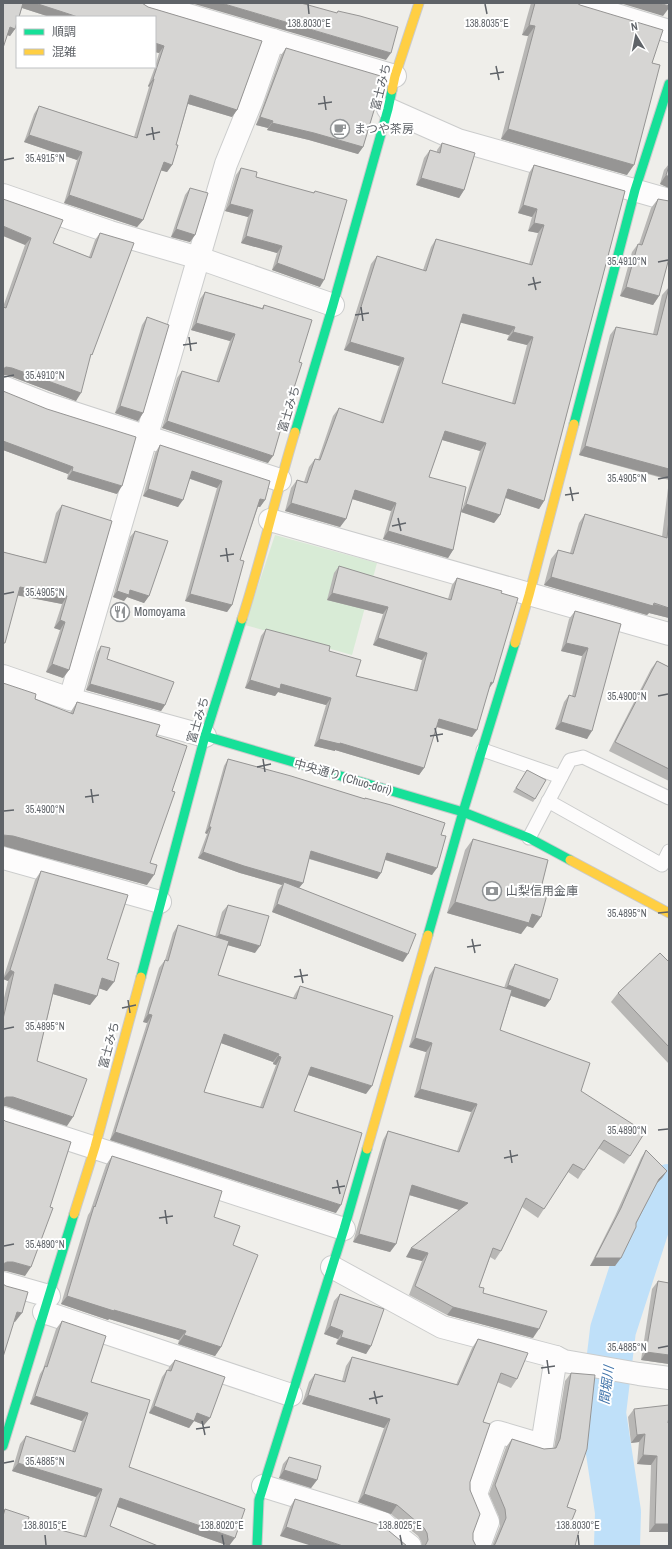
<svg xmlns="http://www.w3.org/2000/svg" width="672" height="1549" font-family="'Archivo Narrow','Noto Sans JP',sans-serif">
  <rect width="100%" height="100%" fill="#efeeea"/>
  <path fill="#d8ebd6" d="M275 535 377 563 352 655 245 625Z"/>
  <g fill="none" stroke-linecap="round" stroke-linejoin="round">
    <path stroke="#bfe0f9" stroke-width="46" d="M617 1546 618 1512 603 1413 613 1330 655 1200 669 1187"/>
    <g stroke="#cbcccc" stroke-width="15">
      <g id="lane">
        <path d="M483 750 561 777"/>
        <path d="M548 801 662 865 669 851"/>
        <path d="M529 838 570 760 583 757 669 798"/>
      </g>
    </g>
    <g stroke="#cbcccc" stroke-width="24">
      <g id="street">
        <path d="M147 3 395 76"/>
        <path d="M577 3 669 31"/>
        <path d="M388 109 458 140 669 200"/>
        <path d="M3 195 110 232 199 258 333 305"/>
        <path d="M3 387 46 404 280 480"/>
        <path d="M270 520 669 634"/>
        <path d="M3 676 70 699 205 736"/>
        <path d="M70 699 226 164 252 100 273 40"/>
        <path d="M3 858 160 902"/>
        <path d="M3 1118 344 1229"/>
        <path d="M332 1267 442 1327 556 1357 564 1361 639 1374 669 1378"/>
        <path d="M3 1283 49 1296"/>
        <path d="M44 1312 291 1395"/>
        <path d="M263 1486 383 1523 396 1535 410 1546"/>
        <path d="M479 1546 488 1522 476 1494 498 1432 542 1445 556 1357"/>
      </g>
    </g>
    <g stroke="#cacacb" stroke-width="11">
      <g id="fast">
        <path d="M574 424 635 190 669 84"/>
        <path d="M295 432 333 305 388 109 392 90"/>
        <path d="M205 736 463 812 529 838 570 860"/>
        <path d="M428 935 463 812 515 643"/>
        <path d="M141 977 205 736 242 619"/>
        <path d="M3 1446 74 1214"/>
        <path d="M257 1546 259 1500 344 1229 367 1149"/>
      </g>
    </g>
    <g stroke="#cacacb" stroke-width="11">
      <g id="slow">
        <path d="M392 90 395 76 419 3"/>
        <path d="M242 619C262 557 276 494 295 432"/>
        <path d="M515 643 529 595 574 424"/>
        <path d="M570 860 669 913"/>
        <path d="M367 1149 428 935"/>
        <path d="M74 1214 95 1147 141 977"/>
      </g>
    </g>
    <use href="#lane" stroke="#fdfcfc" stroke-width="13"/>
    <use href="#street" stroke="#fdfcfc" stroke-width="22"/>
    <use href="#fast" stroke="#16e098" stroke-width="9"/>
    <use href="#slow" stroke="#ffcf43" stroke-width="9"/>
  </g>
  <g fill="#b8b7b5" fill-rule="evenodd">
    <path d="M3 3H142L148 7 262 41 237 110 232 117 188 104 176 145H178L172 165 167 172 161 170 143 220 137 227 64 203 77 160 24 142 34 114 39 106 134 137 149 87 148 86 155 67 159 53 155 52V17H50L22 8 19 17H17V22L15 29 10 36 7 35 3 48Z"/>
    <path d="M531 3H577L652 63 627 175 501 139 528 36 522 35Z"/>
    <path d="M286 48 363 147 358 154 309 140 267 130 268 128 256 125 281 55Z"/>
    <path d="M442 143 464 190 459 198 416 185 424 158 430 150 437 152V150Z"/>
    <path d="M669 164V188L660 184 664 170Z"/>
    <path d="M534 165 625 191 544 501 539 509 505 498 500 515 494 523 461 512 453 550 448 558 383 539 391 511 352 499 346 519 340 527 285 511 291 488 297 480 304 482 309 467 315 459 318 460 333 416 339 408 380 422 399 366 344 350 371 264 377 256 423 270 431 247 436 239 529 264 538 233 528 231 532 217 518 213 529 173ZM461 322 509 335 507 340 527 345 512 403 442 383ZM442 440 480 451 462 510 429 477Z"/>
    <path d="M241 168 256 177 313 193 315 191 320 287 272 270 277 253 241 243 248 217 225 211 236 175Z"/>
    <path d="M190 188 195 235 190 242 171 237 185 195Z"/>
    <path d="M3 199 53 243 89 257 95 240 100 233 90 357 76 401 7 375H3V307L25 245Z"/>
    <path d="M658 199 659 296 653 305 620 296 632 252 638 244H639L651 208Z"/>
    <path d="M669 287V618L649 613 647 615 544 585 551 559 558 550 570 553 579 523 585 514 662 537 669 480 579 455 610 335 616 327 653 334 662 295Z"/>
    <path d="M205 292 262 308 264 305 299 362 293 391 290 395 268 463 162 428 177 378 182 371 216 382 230 341 191 330 200 299Z"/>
    <path d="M147 317 143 413 138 421 115 413 142 325Z"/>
    <path d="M3 391 117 494 67 479 68 474 3 450Z"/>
    <path d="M160 445 265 500 260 507H258L240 560 232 605 227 612 185 601 217 488 190 479 178 507 143 496 155 453Z"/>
    <path d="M62 505 112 521 69 670 63 678 46 672 60 630 54 628 62 604 18 595 3 552 43 562 56 513Z"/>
    <path d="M135 531 149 596 144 603 127 597 124 601 113 597 130 537Z"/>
    <path d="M339 566 448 599 452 585 457 578 501 593 489 689 472 737 436 727 424 768 419 775 335 750V751L314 746 326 705 278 692 275 696 245 688 261 636 266 629 329 651 356 676 414 690 422 660 373 645 383 614 327 600 334 573Z"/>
    <path d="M575 611 621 624 587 739 555 729 564 702 569 695 572 696 582 656 561 651 569 619Z"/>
    <path d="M101 646 107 659 165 705 161 711 86 690 97 652Z"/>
    <path d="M657 661 669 667V781L609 751 651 669Z"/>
    <path d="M35 699 70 713 77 702 156 736 172 791 150 863 147 885 6 846Z"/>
    <path d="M228 759 365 799V798L441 835 432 875 385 860 381 873 377 879 309 859 303 883 299 888 403 962 272 912 278 890 282 885 240 873 198 858 207 834 205 833 224 766Z"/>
    <path d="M527 770 535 799 533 802 513 792Z"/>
    <path d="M473 839 541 888 533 928 527 926 521 934 447 913 465 850Z"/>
    <path d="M41 871 107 959V991L99 988 97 996 90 1005 53 994 37 1061 67 1126 6 1106H3V1002L8 981 3 979 35 880Z"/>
    <path d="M228 905 255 953 227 945 218 975 293 998 295 994 300 986 366 1094 308 1075 294 1111 336 1213 110 1140 147 1023 143 1022 159 968 165 960 173 933 178 925 215 937 222 912ZM221 1043 273 1062V1064L276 1065 260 1107 204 1092Z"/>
    <path d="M669 962V1064L611 1002 618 993Z"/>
    <path d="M515 964 550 1000 545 1007 511 996 500 1030 581 1091 630 1156 624 1164 598 1148 578 1179 568 1172 538 1218 522 1207 501 1251 495 1260 490 1257 479 1287 483 1293 533 1338 447 1315 409 1295 422 1261 406 1257 459 1210 409 1195 396 1244 390 1252 353 1242 383 1140 388 1131 457 1151 471 1112 414 1097 426 1052 409 1047 429 976 435 967 504 988 510 971Z"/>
    <path d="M646 1150 667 1171 662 1178 656 1184 615 1266H590L615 1216 641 1158Z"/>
    <path d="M112 1156 214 1217 233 1245 221 1347 215 1356 178 1344 179 1340 109 1319 108 1320 61 1304 88 1215 90 1212 106 1165Z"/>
    <path d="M658 1281 669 1364 641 1360 652 1289Z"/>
    <path d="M340 1294 371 1346 366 1354 336 1344 338 1339 324 1334 334 1301Z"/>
    <path d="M62 1321 91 1382 129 1467 229 1546 117 1507 110 1526 158 1546H3V1512L5 1509 28 1521 83 1537 96 1497 12 1471 20 1444 26 1436 72 1451 82 1421 30 1404 40 1374 43 1369 56 1329Z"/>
    <path d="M478 1339 517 1379 511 1388 497 1382 483 1422 470 1482 473 1533V1540L476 1546H422L421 1541 418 1536 391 1514 358 1502 384 1428 302 1404 309 1382 315 1374 342 1381 346 1366 352 1357 456 1385 472 1348Z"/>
    <path d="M175 1360 210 1418 204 1425 194 1421 189 1428 149 1413 162 1377 167 1370H168L169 1367Z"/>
    <path d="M571 1373 567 1507 572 1520 575 1546H492L500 1526 499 1517 489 1494 506 1447 512 1439 544 1449 554 1448 565 1381Z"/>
    <path d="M634 1409 668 1423 669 1532H649L651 1465 637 1464 639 1442 631 1443 628 1417Z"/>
    <path d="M289 1457 317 1480 311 1488 279 1478 283 1464Z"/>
    <path d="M295 1499 407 1546 280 1536 290 1507Z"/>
  </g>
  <g fill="#969594">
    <path d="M22 3H35L78 17H50L19 7Z"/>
    <path d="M191 3H221L391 53 386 60Z"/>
    <path d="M620 3H659L669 6V8L663 16Z"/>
    <path d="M529 25 535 26 528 36 522 35Z"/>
    <path d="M10 27 15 29 10 36 5 34Z"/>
    <path d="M155 43 164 46 159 53 155 52Z"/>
    <path d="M153 79H154L149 87 148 86Z"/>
    <path d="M190 95 237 110 232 117 185 103Z"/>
    <path d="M260 117 273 121 268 128 256 125Z"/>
    <path d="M272 123 314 133 363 147 358 154 309 140 267 130Z"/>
    <path d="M508 129 634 165 627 175 501 139Z"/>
    <path d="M29 135 82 152 77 160 24 142Z"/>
    <path d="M164 162 172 165 167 172 159 170Z"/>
    <path d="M666 175 669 177V188L660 184Z"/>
    <path d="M421 178 464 190 459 198 416 185Z"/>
    <path d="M69 195 143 220 137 227 64 203Z"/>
    <path d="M230 204 253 210 248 217 225 211Z"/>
    <path d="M523 205 537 209 532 217 518 213Z"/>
    <path d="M534 223 544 225 538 233 528 231Z"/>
    <path d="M3 226 31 238 25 245 3 236Z"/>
    <path d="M176 229 195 235 190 242 171 237Z"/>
    <path d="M246 236 282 246 277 253 241 243Z"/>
    <path d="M277 263 324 280 320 287 272 270Z"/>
    <path d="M626 287 659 296 653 305 620 296Z"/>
    <path d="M463 314 515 327 509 335 458 322Z"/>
    <path d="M196 323 235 334 230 341 191 330Z"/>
    <path d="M513 332 533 337 527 345 507 340Z"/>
    <path d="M350 342 404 358 399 366 344 350Z"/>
    <path d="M6 367 12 368 81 393 76 401 7 375H3V369Z"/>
    <path d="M120 406 143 413 138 421 115 413Z"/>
    <path d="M167 421 273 456 268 463 162 428Z"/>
    <path d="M445 431 486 443 480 451 439 439Z"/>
    <path d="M3 441 73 467 68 474 3 450Z"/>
    <path d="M585 446 669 469V479L579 455Z"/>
    <path d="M72 471 122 486 117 494 67 479Z"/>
    <path d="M192 471 222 481 217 488 188 478Z"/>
    <path d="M148 489 183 500 178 507 143 496Z"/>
    <path d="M508 489 544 501 539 509 503 497Z"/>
    <path d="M355 490 396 503 391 511 349 498Z"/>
    <path d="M260 499 265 500 260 507 256 506Z"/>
    <path d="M291 503 346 519 340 527 285 511Z"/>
    <path d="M466 504 500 515 494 523 461 512Z"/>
    <path d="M388 531 453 550 448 558 383 539Z"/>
    <path d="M551 577 669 608V618L649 613 647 615 544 585Z"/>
    <path d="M20 587 67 596 62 604 15 595Z"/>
    <path d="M130 590 149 596 144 603 127 597 124 601 113 597 117 591Z"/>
    <path d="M332 593 388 607 383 614 327 600Z"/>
    <path d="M190 594 232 605 227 612 185 601Z"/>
    <path d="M60 620 65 622 60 630 54 628Z"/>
    <path d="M378 638 427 653 422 660 373 645Z"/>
    <path d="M566 643 588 648 582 656 561 651Z"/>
    <path d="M52 664 69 670 63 678 46 672Z"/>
    <path d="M250 680 281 684 331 698 326 705 278 692 275 696 245 688Z"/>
    <path d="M491 682 493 683 488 690Z"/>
    <path d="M90 684 165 705 161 711 86 690Z"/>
    <path d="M439 719 477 730 472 737 434 726Z"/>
    <path d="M561 722 592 731 587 739 555 729Z"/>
    <path d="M319 739 340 743 424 768 419 775 335 750V751L314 746Z"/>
    <path d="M209 827H211L207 834 205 833Z"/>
    <path d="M3 835 13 836 154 875 147 885 3 846Z"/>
    <path d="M311 851 381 873 377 879 307 858Z"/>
    <path d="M203 852 303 883 298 889 284 882 282 885 240 873 198 858Z"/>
    <path d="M387 853 437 868 432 875 383 859Z"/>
    <path d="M455 902 532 914 541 917 533 928 527 926 521 934 447 913Z"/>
    <path d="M277 904 408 954 403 962 272 912Z"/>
    <path d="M219 934 260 946 255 953 214 941Z"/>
    <path d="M10 970 14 972 8 981 3 979Z"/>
    <path d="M102 978 114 982 107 991 95 987Z"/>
    <path d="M55 984 97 996 90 1005 49 993Z"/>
    <path d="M508 985 550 1000 545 1007 503 993Z"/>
    <path d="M148 1014 152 1015 147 1023 143 1022Z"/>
    <path d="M224 1034 279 1054 273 1062 218 1042Z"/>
    <path d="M415 1038 432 1043 426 1052 409 1047Z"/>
    <path d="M278 1056 281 1057 276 1065 273 1064Z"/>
    <path d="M311 1067 372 1086 366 1094 305 1074Z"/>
    <path d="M420 1089 477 1104 471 1112 414 1097Z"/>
    <path d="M6 1097H13L73 1117 67 1126 6 1106H3V1099Z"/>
    <path d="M115 1132 341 1205 336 1213 110 1140Z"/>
    <path d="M667 1171 662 1178 653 1187 659 1179Z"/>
    <path d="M412 1185 468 1203 463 1211 406 1194Z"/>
    <path d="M359 1234 396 1244 390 1252 353 1242Z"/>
    <path d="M411 1248 428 1253 422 1261 406 1257Z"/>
    <path d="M595 1258H621L615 1266H590Z"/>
    <path d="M7 1262H13L31 1267 25 1276 6 1271H3V1264Z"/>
    <path d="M67 1296 114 1310 186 1331 179 1340 109 1319 108 1320 61 1304Z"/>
    <path d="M453 1307 539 1329 533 1338 447 1315Z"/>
    <path d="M17 1312 22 1313 15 1322 11 1321Z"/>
    <path d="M330 1326 343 1331 338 1339 324 1334Z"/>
    <path d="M184 1335 221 1347 215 1356 178 1344Z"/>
    <path d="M341 1337 371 1346 366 1354 336 1344Z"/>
    <path d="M646 1352 669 1355V1364L641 1360Z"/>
    <path d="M308 1395 390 1419 384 1428 302 1404Z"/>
    <path d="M35 1396 88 1413 82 1421 30 1404Z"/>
    <path d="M154 1406 197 1413 210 1418 204 1425 194 1421 189 1428 149 1413Z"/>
    <path d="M645 1434 639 1442 631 1443 637 1435Z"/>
    <path d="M643 1455 657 1456 651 1465 637 1464Z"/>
    <path d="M18 1463 102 1489 96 1497 12 1471Z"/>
    <path d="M284 1470 317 1480 311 1488 279 1478Z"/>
    <path d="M364 1494 397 1505 391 1514 358 1502Z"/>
    <path d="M120 1498 235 1538 229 1546 115 1506Z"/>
    <path d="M655 1524H669V1532H649Z"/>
    <path d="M286 1527 343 1546H312L280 1536Z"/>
  </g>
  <g fill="#d6d5d3" stroke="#969594" fill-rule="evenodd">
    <path d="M3 3H23L19 17H17V22L15 29 10 27 3 48Z"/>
    <path d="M35 3H142L148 7 262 41 237 110 190 95 176 145H178L172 165 164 162 143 220 69 195 82 152 29 135 39 106 137 138 154 79H153L164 46 155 43V17H78Z"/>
    <path d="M221 3H301L337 13 338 11 360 16 398 27 391 53Z"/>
    <path d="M535 3H577L580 5 663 30 652 63 660 65 634 165 508 129 535 26 529 25Z"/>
    <path d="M659 3H669V6Z"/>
    <path d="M286 48 384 77 363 147 314 133 272 123 273 121 260 117Z"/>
    <path d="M442 143 475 153 464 190 421 178 430 150 440 153Z"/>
    <path d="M534 165 625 191 544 501 508 489 500 515 466 504 486 443 445 431 429 477 466 487 453 550 388 531 396 503 355 490 346 519 291 503 297 480 307 483 315 459 320 460 339 408 383 423 404 358 350 342 377 256 426 271 436 239 532 265 544 225 534 223 537 209 523 205ZM463 314 515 327 513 332 533 337 515 404 442 383Z"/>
    <path d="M669 166V177L666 175Z"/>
    <path d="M241 168 257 172 256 177 314 193 315 191 347 200 324 280 277 263 282 246 246 236 253 210 230 204Z"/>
    <path d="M190 188 208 193 195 235 176 229Z"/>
    <path d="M3 199 63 220 53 243 91 258 100 233 134 243 92 355 91 354 81 393 12 368 6 367 3 369V307L6 308 31 238 3 226Z"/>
    <path d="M658 199 669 201V258L659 296 626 287 638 244 642 245Z"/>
    <path d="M669 287V469L585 446 616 327 657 335Z"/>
    <path d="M205 292 263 309 264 305 312 320 299 362 302 363 293 391H292L273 456 167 421 182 371 219 382 235 334 196 323Z"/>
    <path d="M147 317 169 325 143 413 120 406Z"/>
    <path d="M3 391 47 409 136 437 122 486 72 471 73 467 3 441Z"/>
    <path d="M160 445 270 481 265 500 260 499 240 560 244 561 232 605 190 594 222 481 192 471 183 500 148 489Z"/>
    <path d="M62 505 112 521 69 670 52 664 65 622 60 620 67 596 20 587 5 643H3V552L46 563Z"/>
    <path d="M585 514 667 538 669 520V608L654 603 653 606 551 577 558 550 573 554Z"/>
    <path d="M135 531 168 541 149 596 130 590 129 595 117 591Z"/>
    <path d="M339 566 451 600 457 578 502 591 501 593 518 598 493 683 491 682 477 730 439 719 424 768 340 743V744L319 739 331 698 281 684 280 689 250 680 266 629 330 646 329 651 361 660 356 676 417 691 427 653 378 638 388 607 332 593Z"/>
    <path d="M575 611 621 624 592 731 561 722 569 695 575 697 588 648 566 643Z"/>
    <path d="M101 646 110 648 107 659 174 682 165 705 90 684Z"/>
    <path d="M657 661 669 667V769L615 742Z"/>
    <path d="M3 683 36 694 35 699 73 714 77 702 160 725 156 736 187 746 172 791 175 792 150 863 157 865 154 875 13 836 3 835Z"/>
    <path d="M228 759 291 776 365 799V798L391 805 445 823 441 835 446 836 437 868 387 853 381 873 311 851 303 883 244 866 203 852 211 827H209Z"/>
    <path d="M527 770 546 780 535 799 516 788Z"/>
    <path d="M473 839 548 860 541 888 548 891 541 917 532 914 529 923 455 902Z"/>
    <path d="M41 871 128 895 107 959 119 963 114 982 102 978 97 996 55 984 37 1061 87 1079 73 1117 13 1097H6L3 1099V1019L14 972 10 970Z"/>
    <path d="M284 882 416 934 408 954 277 904Z"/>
    <path d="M228 905 269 916 260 946 219 934Z"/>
    <path d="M178 925 229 941 218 975 296 999 300 986 393 1016 372 1086 311 1067 294 1111 362 1133 341 1205 115 1132 152 1015 148 1014 165 960 168 961ZM224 1034 279 1054 278 1056 281 1057 263 1108 204 1092Z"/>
    <path d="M660 953 669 962V1047L618 993Z"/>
    <path d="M515 964 558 979 550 1000 508 985Z"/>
    <path d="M435 967 512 990 500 1030 590 1063 581 1091 645 1132 630 1156 604 1140 584 1170 573 1164 544 1209 526 1198 501 1251 493 1248 479 1287 484 1288 483 1293 547 1311 539 1329 453 1307 415 1286 428 1253 411 1248 468 1203 412 1185 396 1244 359 1234 388 1131 459 1152 477 1104 420 1089 432 1043 415 1038Z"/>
    <path d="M3 1119 5 1121 71 1142 50 1207 53 1208 31 1267 13 1262H7L3 1264Z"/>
    <path d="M646 1150 667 1171 659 1179 636 1223V1227L621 1258H595L621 1208Z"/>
    <path d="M112 1156 222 1191 214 1217 240 1226 233 1245 258 1255 221 1347 184 1335 186 1331 114 1310V1311L67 1296 94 1206 95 1207Z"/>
    <path d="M658 1281 669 1283V1355L646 1352Z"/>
    <path d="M3 1284 6 1286 28 1292 22 1313 17 1312 3 1357Z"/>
    <path d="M340 1294 384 1309 371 1346 341 1337 343 1331 330 1326Z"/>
    <path d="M62 1321 106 1336 91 1382 150 1400 129 1467 245 1509 235 1538 120 1498 110 1526 158 1546H3V1516L5 1509 29 1517 28 1521 86 1537 102 1489 18 1463 26 1436 75 1452 88 1413 35 1396 45 1366 47 1367Z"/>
    <path d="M478 1339 528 1353 517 1379 501 1373 483 1422 490 1424 470 1482V1490L480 1514 473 1533V1540L476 1546H425L428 1540 427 1533 424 1528 397 1505 364 1494 390 1419 308 1395 315 1374 345 1382 352 1357 458 1385Z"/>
    <path d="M175 1360 225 1377 210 1418 197 1413 194 1421 154 1406 167 1370 171 1371Z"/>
    <path d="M571 1373 595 1375 587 1449 567 1507 576 1510 572 1520 581 1523 575 1546H494L496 1542 506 1518 505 1509 495 1485 512 1439 544 1449 556 1448 560 1439Z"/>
    <path d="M669 1405V1416L668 1423H669V1524H655L657 1456 643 1455 645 1434 637 1435 634 1409Z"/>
    <path d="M289 1457 321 1466 317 1480 284 1470Z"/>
    <path d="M295 1499 383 1526 407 1546H343L286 1527Z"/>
  </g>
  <path fill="none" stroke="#5f6368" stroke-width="1.5" d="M308 4 309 14M485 4 487 14M496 66 499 80M490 74 504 72M324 96 326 110M318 104 332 102M152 127 154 140M146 135 160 132M4 160 14 158M658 262 668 260M533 277 536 290M528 285 541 282M361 307 363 321M355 315 369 313M189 337 191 351M183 345 197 343M4 377 14 375M658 479 668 477M570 487 573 501M565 495 579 493M398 518 401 531M392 526 406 523M226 548 228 562M220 556 234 554M4 594 14 592M658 696 668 694M435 728 438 742M430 736 443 734M263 759 265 772M257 767 271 764M91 789 93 803M85 797 99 795M4 811 14 810M658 913 668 912M472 939 475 953M467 947 481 945M300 969 303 983M294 977 308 975M128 1000 130 1013M122 1008 136 1005M4 1029 14 1027M658 1130 668 1129M510 1150 512 1163M504 1158 518 1155M337 1180 340 1194M332 1188 345 1186M165 1210 167 1224M159 1218 173 1216M4 1246 14 1244M658 1348 668 1346M547 1360 549 1374M541 1368 555 1366M374 1391 377 1404M369 1399 383 1396M202 1421 205 1435M196 1429 210 1427M4 1463 14 1461M45 1535 46 1545M222 1535 224 1545M400 1535 402 1545M578 1535 579 1545"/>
  <defs>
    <g id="cafe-ring" transform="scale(1)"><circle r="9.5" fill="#fff" stroke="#919496" stroke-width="1.5"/><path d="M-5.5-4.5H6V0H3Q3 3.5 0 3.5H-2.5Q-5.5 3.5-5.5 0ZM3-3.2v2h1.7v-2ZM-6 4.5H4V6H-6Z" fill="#919496"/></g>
    <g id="restaurant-ring" transform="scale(1)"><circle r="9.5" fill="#fff" stroke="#919496" stroke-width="1.5"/><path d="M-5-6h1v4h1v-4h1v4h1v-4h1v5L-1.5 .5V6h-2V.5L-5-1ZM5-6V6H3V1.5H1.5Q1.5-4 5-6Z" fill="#919496"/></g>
    <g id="bank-ring" transform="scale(1)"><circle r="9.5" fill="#fff" stroke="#919496" stroke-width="1.5"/><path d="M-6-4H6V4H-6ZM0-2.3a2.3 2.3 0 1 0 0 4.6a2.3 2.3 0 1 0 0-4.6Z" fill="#919496"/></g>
  </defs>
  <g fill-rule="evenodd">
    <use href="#cafe-ring" x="340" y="129"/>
    <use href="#restaurant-ring" x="120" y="612"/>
    <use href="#bank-ring" x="492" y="891"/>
  </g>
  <g text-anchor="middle" stroke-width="4" stroke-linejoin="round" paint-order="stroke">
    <g font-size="12" fill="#5f6368" stroke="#fff">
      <text transform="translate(381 87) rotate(-76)" y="4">富士みち</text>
      <text transform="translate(289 409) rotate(-73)" y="4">富士みち</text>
      <text transform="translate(198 720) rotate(-73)" y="4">富士みち</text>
      <text transform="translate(343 777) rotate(16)" y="4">中央通り (Chuo-dori)</text>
      <text transform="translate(109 1045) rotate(-75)" y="4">富士みち</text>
    </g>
    <g font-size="12" fill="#5f6368" stroke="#fff" text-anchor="start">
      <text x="354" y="133">まつや茶房</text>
      <text x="134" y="616">Momoyama</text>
      <text x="506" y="895">山梨信用金庫</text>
    </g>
    <g font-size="13" font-style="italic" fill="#4174aa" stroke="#fff">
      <text transform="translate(606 1385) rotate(-83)" y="5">間堀川</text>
    </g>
  </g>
  <g font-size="10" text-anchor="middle" fill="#5f6368" stroke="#fff" stroke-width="4" stroke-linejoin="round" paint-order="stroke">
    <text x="309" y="27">138.8030°E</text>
    <text x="487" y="27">138.8035°E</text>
    <text x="45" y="162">35.4915°N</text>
    <text x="627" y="265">35.4910°N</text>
    <text x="45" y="379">35.4910°N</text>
    <text x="627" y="482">35.4905°N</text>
    <text x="45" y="596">35.4905°N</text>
    <text x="627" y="700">35.4900°N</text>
    <text x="45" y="813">35.4900°N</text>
    <text x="627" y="917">35.4895°N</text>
    <text x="45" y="1030">35.4895°N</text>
    <text x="627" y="1134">35.4890°N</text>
    <text x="45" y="1248">35.4890°N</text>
    <text x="627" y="1351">35.4885°N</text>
    <text x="45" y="1465">35.4885°N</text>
    <text x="45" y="1529">138.8015°E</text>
    <text x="222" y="1529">138.8020°E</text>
    <text x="400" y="1529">138.8025°E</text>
    <text x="578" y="1529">138.8030°E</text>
  </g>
  <rect width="672" height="1549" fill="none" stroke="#5f6368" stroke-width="8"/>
  <rect x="16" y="16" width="140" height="52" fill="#ffffff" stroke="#bfc1c3"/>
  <rect x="24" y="29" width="20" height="6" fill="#16e098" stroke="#bfc1c3"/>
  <text x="52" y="36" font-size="12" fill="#5f6368">順調</text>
  <rect x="24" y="49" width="20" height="6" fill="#ffcf43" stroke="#bfc1c3"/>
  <text x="52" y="56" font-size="12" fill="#5f6368">混雑</text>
  <g transform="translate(636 36) rotate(350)" stroke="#ffffff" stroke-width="3" paint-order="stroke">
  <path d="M0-3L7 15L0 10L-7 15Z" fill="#5f6368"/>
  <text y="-6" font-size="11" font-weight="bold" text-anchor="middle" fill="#5f6368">N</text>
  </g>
</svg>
